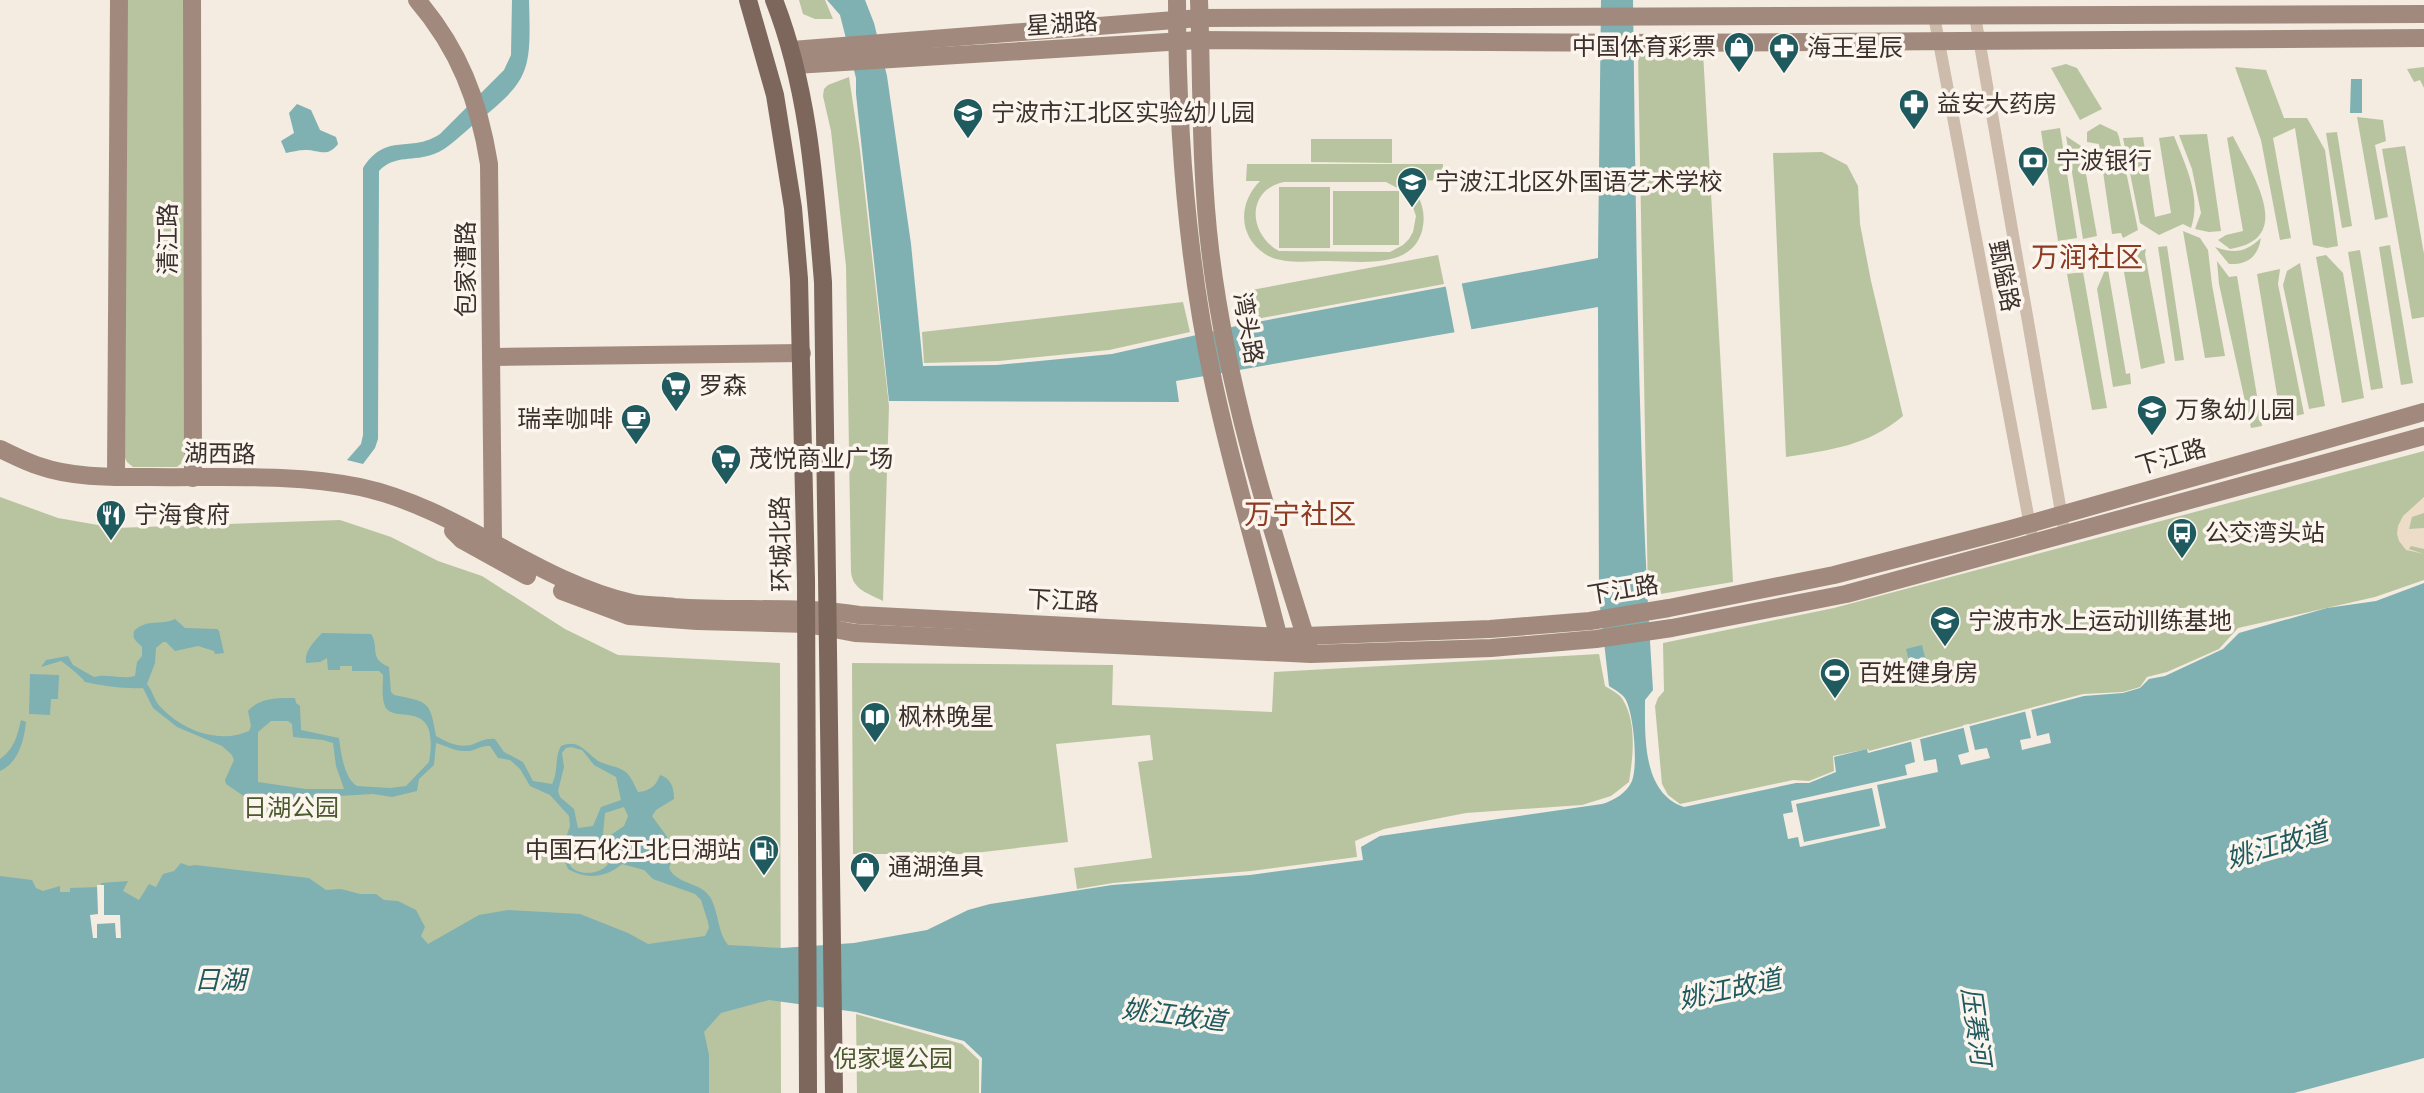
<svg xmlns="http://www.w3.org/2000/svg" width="2424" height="1093" font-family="'Public Sans','Noto Sans SC',sans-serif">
  <rect width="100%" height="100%" fill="#f4ebe1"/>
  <g fill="#b8c4a0" fill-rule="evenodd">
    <path d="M123 0H186V459L177 467H133L127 462 122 452Z"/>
    <path d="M799 0H825L833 19H815L803 14Z"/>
    <path d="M1638 52H1703L1733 582 1648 596Z"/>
    <path d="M2066 64 2077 68 2102 109 2080 120 2051 68Z"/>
    <path d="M2235 67 2266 70 2284 118H2307L2325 150 2338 246 2327 248 2313 245 2295 128 2273 138 2291 238 2280 240 2261 140Z"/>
    <path d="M2424 67V88L2420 80 2414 82 2407 69Z"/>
    <path d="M849 77 860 150 889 406 883 601C868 593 853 590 851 572L846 266 831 131 823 96 824 89 828 85Z"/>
    <path d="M2357 117 2383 120 2386 141 2375 145 2388 217 2375 220Z"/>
    <path d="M2100 124 2117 132 2119 137 2138 230 2123 238 2121 233 2112 234 2099 144 2087 142V132Z"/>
    <path d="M2060 128 2077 238 2058 241 2041 131Z"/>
    <path d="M2337 132 2352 226 2342 228 2326 133Z"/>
    <path d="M2207 134 2221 231 2209 232 2195 229 2201 213 2192 169 2179 135Z"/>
    <path d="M2066 136 2081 146 2097 236 2083 239Z"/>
    <path d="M2174 136C2185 164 2202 198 2191 228L2183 224 2159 235 2140 223 2123 138 2143 137 2155 217 2171 213 2159 138Z"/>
    <path d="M2233 136C2250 171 2298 239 2230 249L2218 240 2226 235 2243 231 2227 138Z"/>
    <path d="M1311 139H1392V163L1311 162Z"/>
    <path d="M2405 146 2424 254V317L2412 319 2382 149Z"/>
    <path d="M1822 152 1847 165 1858 186 1860 224 1871 281 1903 416C1868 446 1830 450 1786 457L1773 153Z"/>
    <path d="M1247 164H1443L1442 180 1409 181C1420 198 1427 210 1422 231 1411 270 1360 261 1329 261 1309 261 1282 265 1265 254 1238 236 1238 203 1260 181H1246ZM1284 182H1386L1403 191 1410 199 1416 216 1413 232 1409 239 1403 245 1390 252 1279 251C1248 234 1246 190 1284 182Z"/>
    <rect x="1279" y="187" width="51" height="61"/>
    <rect x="1333" y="191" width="66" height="54"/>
    <path d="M2183 231 2200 238 2208 250 2212 285 2225 356 2205 358Z"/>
    <path d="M2261 238C2258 257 2247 265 2229 264L2215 247C2235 254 2246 252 2261 238Z"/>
    <path d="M2390 245 2413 383 2401 385 2379 247Z"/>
    <path d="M2167 246 2184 360 2175 361 2158 247Z"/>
    <path d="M2146 249 2145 254 2165 363 2141 369 2121 255Z"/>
    <path d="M2360 250 2383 388 2371 390 2348 252Z"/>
    <path d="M1438 255 1444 284 1251 320 1246 291Z"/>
    <path d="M2326 255 2343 273 2364 398 2342 403 2316 257Z"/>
    <path d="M2106 258 2126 374 2130 373 2131 384 2113 387 2097 289 2105 270 2101 259Z"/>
    <path d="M2217 261 2229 277 2237 276 2262 426 2251 428 2219 284Z"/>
    <path d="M2300 263 2325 406 2309 409 2283 285 2287 271Z"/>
    <path d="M2280 269 2278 284 2304 414 2281 419 2257 274Z"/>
    <path d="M2083 272 2107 408 2092 410 2067 274Z"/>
    <path d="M1183 302 1190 332 1109 350 999 361 924 363 922 332Z"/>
    <path d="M2424 451V580L2375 597 2238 628 2219 649 2167 672 2147 677 2140 687 2123 692 2083 694 1869 751 1868 749 1833 756 1834 771 1809 781 1793 780 1680 804 1668 795 1662 784 1655 706 1658 698 1664 691 1663 643 1834 608Z"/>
    <path d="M0 497 58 518 115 528 340 520 391 537 438 561 482 576 565 629 618 655 780 663 781 1093H0Z"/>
    <path d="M1599 654 1605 686C1611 690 1620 694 1623 700 1637 723 1633 757 1629 782L1611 796 1582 805 1466 813 1384 829 1355 841 1357 857 1251 871 1113 883 1077 889 1074 868 1152 858 1138 762 1153 760 1150 735 1056 744 1068 842 966 854H853L852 663 1113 665 1112 705 1272 712 1274 672Z"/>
    <path d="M856 1014 962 1044 979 1060V1093H857Z"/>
  </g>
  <path fill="#ecdcc8" d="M2424 497V513L2412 517 2409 529 2424 528V549L2411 546 2409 549 2424 554 2406 550 2399 541 2397 534 2398 526 2403 516Z"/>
  <g fill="#7fb0b2" fill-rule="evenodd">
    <path d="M512 0H529C531 72 531 80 473 125 462 134 448 149 434 154 414 162 395 154 379 171L378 439 375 448 363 464 347 460 361 444 363 435V168C387 131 410 154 440 134L504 70 511 55Z"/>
    <path d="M827 0H865L874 23 887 76 911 244 923 366 997 365 1112 354 1241 325 1598 258 1601 0H1633C1636 230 1638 460 1653 690L1645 700C1645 736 1642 793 1684 807L1796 783H1809L1836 772 1834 757 1867 749 1868 753 2084 696 2123 693 2140 688 2149 679 2165 676 2223 649 2239 633 2327 608 2376 601 2424 583V1058L2294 1093H981L982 1058 964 1041 856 1012 769 1000 721 1013 704 1032 709 1055V1093H0V876L32 880 36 888 43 891 60 886V892H70V888L101 887V883L128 881 123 891 139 900 149 884 156 887 163 874 174 871 181 863 189 866 195 865 309 878 326 890 341 889 360 894H376L384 900 398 901 416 910 425 927 421 936 428 944 479 915 508 910 580 914 628 933 648 944 705 936 709 928 708 922 701 900 695 894 653 879 644 870 622 864C606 878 586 880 568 869L561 852 570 826 569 816 550 795 530 786 520 769 510 760 498 758 490 746C481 745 475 751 467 751 455 752 447 746 436 743L434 765 419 779 417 791 392 797 373 794 304 798 270 795 255 801H251L226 784 225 780 234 760 232 755 222 746 177 727 153 708 143 688C125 689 104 686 85 682 83 678 66 664 61 661L41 667 46 660 68 656 73 665 94 677C108 673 121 680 135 676L137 662 142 656V647C137 641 132 640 134 631 147 618 161 626 175 619L185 628 217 629 219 631 224 653 215 654 214 651 198 646 175 651 166 642H163L156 648 155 663 147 684C152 690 153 697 158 704 179 729 217 745 249 731L251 726 248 711C260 697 279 698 295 698L296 703 300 706 301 730 339 738C341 753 344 778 357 786L390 788 406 786 429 762C440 697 397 724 386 708 381 700 383 684 383 675L379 671H352V666H340V670H328L327 658 320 662 306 663C304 651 314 642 322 633L371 634C380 648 368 658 389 667L391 692 394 695C429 702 430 701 436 736 446 742 459 748 471 745 480 742 485 738 495 739L504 752 523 762 533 781 552 784C559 770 554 758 561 746 580 738 586 754 600 762 609 766 619 766 627 773 633 780 634 785 638 792 650 791 656 786 660 775 671 778 674 788 674 799L656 810 652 816 676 849 669 868C677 885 701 882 710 897 719 912 717 931 728 945L782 948 854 943 927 930 968 910 990 904 1112 885 1250 875 1363 860 1361 847 1380 836 1602 804C1613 801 1627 793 1632 781 1638 765 1634 716 1626 700 1623 694 1615 690 1609 686L1599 598 1598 307 1176 381 1179 402 889 401 856 94V78L840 15ZM271 721H288L292 724 293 737 323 740 333 743 336 766 344 789H306L258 782V732ZM571 747 582 750 594 765 616 777 621 800 601 807 593 826 578 828 574 809 560 797 558 791 564 767 562 753 566 748ZM624 807 628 816 624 826 609 836 603 834 605 813ZM592 839 606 844C608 849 612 854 610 860 603 882 547 876 577 840Z"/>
    <path d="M2351 79H2362V113H2350Z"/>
    <path d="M297 104 311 110 320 130 336 137 338 144C327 158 320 150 305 150 298 150 292 152 286 153L281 141 294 133 289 113Z"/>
    <path d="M1922 645 1931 682 1915 686 1906 649Z"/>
    <path d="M30 674 59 675 58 699H51L50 715 29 714Z"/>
    <path d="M21 720 26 722C24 742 18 763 0 771V759C14 749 17 737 21 720Z"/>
  </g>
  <g fill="#f4ebe1" fill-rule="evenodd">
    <path d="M1461 280 1472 332 1455 335 1445 283Z"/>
    <path d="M2031 709 2037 736 2049 733 2051 743 2022 750 2020 740 2031 738 2025 711Z"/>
    <path d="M1969 724 1975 750 1987 748 1990 758 1961 765 1958 755 1969 752 1963 725Z"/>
    <path d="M1920 739 1924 761 1936 759 1938 772 1877 785 1886 828 1800 847 1798 837 1788 839 1783 814 1793 812 1791 801 1907 775 1905 765 1915 762 1911 741ZM1872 788 1880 826 1804 842 1796 804Z"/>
    <path d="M97 885H104V915H120L121 938H116L115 923 97 924V938H93L90 915 98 914Z"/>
  </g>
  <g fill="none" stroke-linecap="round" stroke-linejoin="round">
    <g stroke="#cdbbac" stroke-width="12">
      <path d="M1934 16 2031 531"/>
      <path d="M1975 16 2065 535"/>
    </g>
    <g stroke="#a18a7d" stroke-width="18">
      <path d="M192 0 193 478"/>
      <path d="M417 0C459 49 479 101 489 164L493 542 490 551"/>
      <path d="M1177 0C1177 127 1186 255 1213 380 1232 470 1259 558 1281 647"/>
      <path d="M1199 0C1202 83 1200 166 1210 249 1226 385 1267 515 1308 645"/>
      <path d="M792 50 1200 18 2424 14"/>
      <path d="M795 65 1200 40 1653 43 2424 38"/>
      <path d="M491 357 802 353"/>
      <path d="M0 449C13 455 26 462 39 466 73 478 113 477 149 477 219 478 292 473 360 487 458 508 535 581 632 603 646 606 661 605 674 607 736 612 798 605 859 615L1279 637 1490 629 1590 621 1669 608 1834 575 2011 529 2424 412"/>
      <path d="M116 477 119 0"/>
      <path d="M453 531 462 540 527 576"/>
      <path d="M562 591 629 616 697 621 807 624 855 633 1311 654 1491 648 1596 639 1672 628 1846 594 2424 436"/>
    </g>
    <g stroke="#7d675c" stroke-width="18">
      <path d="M748 0 775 95 793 208 799 279 806 580 808 1093"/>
      <path d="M774 0C809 89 815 187 823 282L834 1093"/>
    </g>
  </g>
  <defs>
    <g id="shop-pin" transform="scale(1.575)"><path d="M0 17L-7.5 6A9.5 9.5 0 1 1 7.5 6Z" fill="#1f5a5e" stroke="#fbf5ee"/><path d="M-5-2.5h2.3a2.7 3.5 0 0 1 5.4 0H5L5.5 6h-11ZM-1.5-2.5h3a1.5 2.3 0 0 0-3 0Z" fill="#fff"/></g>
    <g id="pharmacy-pin" transform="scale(1.575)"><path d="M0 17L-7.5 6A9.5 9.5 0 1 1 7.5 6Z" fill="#1f5a5e" stroke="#fbf5ee"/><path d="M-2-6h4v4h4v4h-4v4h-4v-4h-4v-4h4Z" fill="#fff"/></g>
    <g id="school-pin" transform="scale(1.575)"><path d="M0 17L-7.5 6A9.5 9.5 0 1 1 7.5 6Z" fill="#1f5a5e" stroke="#fbf5ee"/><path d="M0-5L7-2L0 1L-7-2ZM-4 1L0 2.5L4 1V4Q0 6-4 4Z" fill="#fff"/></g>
    <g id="bank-pin" transform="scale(1.575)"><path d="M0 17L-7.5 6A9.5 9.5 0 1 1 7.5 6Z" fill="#1f5a5e" stroke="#fbf5ee"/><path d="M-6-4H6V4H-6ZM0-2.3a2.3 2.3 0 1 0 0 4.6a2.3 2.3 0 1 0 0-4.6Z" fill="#fff"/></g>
    <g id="supermarket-pin" transform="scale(1.575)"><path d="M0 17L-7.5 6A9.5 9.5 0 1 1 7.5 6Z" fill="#1f5a5e" stroke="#fbf5ee"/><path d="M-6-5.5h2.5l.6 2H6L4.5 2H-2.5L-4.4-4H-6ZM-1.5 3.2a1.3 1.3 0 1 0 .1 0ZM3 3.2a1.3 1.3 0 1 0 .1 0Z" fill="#fff"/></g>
    <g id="cafe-pin" transform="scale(1.575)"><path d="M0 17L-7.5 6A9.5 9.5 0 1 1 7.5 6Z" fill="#1f5a5e" stroke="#fbf5ee"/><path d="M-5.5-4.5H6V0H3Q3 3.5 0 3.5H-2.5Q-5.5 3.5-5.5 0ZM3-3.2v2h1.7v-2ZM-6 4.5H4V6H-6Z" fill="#fff"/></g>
    <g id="restaurant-pin" transform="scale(1.575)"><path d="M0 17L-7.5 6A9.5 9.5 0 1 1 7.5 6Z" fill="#1f5a5e" stroke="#fbf5ee"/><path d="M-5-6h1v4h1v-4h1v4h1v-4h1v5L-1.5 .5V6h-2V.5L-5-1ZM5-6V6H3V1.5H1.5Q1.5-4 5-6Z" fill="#fff"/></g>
    <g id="bus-pin" transform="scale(1.575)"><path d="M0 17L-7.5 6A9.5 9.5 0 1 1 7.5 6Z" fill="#1f5a5e" stroke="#fbf5ee"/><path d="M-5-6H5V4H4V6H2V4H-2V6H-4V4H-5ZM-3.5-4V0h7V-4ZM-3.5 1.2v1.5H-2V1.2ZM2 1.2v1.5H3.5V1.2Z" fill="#fff"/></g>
    <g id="stadium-pin" transform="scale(1.575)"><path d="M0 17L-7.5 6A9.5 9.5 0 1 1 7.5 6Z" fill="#1f5a5e" stroke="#fbf5ee"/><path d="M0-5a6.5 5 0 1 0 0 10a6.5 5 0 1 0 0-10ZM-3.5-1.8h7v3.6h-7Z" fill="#fff"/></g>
    <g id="library-pin" transform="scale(1.575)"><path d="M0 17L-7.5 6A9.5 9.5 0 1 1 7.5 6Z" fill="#1f5a5e" stroke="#fbf5ee"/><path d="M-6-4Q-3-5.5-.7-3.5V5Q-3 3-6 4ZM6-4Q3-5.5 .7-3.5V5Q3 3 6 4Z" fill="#fff"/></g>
    <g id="fuel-pin" transform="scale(1.575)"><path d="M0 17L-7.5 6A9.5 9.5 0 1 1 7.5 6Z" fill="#1f5a5e" stroke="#fbf5ee"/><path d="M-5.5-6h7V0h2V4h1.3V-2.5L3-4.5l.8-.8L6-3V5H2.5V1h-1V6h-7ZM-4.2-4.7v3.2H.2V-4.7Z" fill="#fff"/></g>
  </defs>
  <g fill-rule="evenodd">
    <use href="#shop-pin" x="1739" y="47"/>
    <use href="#pharmacy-pin" x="1784" y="48"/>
    <use href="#pharmacy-pin" x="1914" y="104"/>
    <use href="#school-pin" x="968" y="113"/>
    <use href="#bank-pin" x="2033" y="161"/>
    <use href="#school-pin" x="1412" y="182"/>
    <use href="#supermarket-pin" x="676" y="386"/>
    <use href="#school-pin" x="2152" y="410"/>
    <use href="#cafe-pin" x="636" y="419"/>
    <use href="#supermarket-pin" x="726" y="459"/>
    <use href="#restaurant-pin" x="111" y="515"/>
    <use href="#bus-pin" x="2182" y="533"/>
    <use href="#school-pin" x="1945" y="621"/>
    <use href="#stadium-pin" x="1835" y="673"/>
    <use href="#library-pin" x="875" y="717"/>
    <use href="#fuel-pin" x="764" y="850"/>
    <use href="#shop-pin" x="865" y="867"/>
  </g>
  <g text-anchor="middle" stroke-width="7" stroke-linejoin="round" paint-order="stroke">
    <g font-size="24" fill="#3b302b" stroke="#fbf5ee">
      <text transform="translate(1062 24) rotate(-4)" y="8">星湖路</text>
      <text transform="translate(168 239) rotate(-90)" y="8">清江路</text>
      <text transform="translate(466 269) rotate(-90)" y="8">包家漕路</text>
      <text transform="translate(2004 276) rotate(79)" y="8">甄隘路</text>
      <text transform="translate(1248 328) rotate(80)" y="8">湾头路</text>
      <text transform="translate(220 454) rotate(1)" y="8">湖西路</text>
      <text transform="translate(2171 457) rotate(-16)" y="8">下江路</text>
      <text transform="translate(781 544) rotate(-91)" y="8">环城北路</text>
      <text transform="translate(1623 590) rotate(-9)" y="8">下江路</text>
      <text transform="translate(1063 601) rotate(3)" y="8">下江路</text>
    </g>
    <g font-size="24" fill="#3b302b" stroke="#fbf5ee" text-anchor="start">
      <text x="1716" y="55" text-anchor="end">中国体育彩票</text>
      <text x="1807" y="56">海王星辰</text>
      <text x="1937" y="112">益安大药房</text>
      <text x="991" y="121">宁波市江北区实验幼儿园</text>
      <text x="2056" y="169">宁波银行</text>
      <text x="1435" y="190">宁波江北区外国语艺术学校</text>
      <text x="699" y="394">罗森</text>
      <text x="2175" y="418">万象幼儿园</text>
      <text x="613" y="427" text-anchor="end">瑞幸咖啡</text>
      <text x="749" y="467">茂悦商业广场</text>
      <text x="134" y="523">宁海食府</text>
      <text x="2205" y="541">公交湾头站</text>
      <text x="1968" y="629">宁波市水上运动训练基地</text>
      <text x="1858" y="681">百姓健身房</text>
      <text x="898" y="725">枫林晚星</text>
      <text x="741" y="858" text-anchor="end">中国石化江北日湖站</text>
      <text x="888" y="875">通湖渔具</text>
    </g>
    <g font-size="24" fill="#4a5a2e" stroke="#fbf5ee">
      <text x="291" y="816">日湖公园</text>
      <text x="893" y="1067">倪家堰公园</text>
    </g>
    <g font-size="26" font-style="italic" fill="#1f5a5e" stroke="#fbf5ee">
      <text transform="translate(2277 845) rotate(-16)" y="9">姚江故道</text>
      <text x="220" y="989">日湖</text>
      <text transform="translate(1730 989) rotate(-12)" y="9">姚江故道</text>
      <text transform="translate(1174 1015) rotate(7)" y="9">姚江故道</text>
      <text transform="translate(1976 1026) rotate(82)" y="9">压赛河</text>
    </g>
    <g font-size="28" fill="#8c3b22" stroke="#fbf5ee">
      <text x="2087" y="267">万润社区</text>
      <text x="1300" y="524">万宁社区</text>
    </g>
  </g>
</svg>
